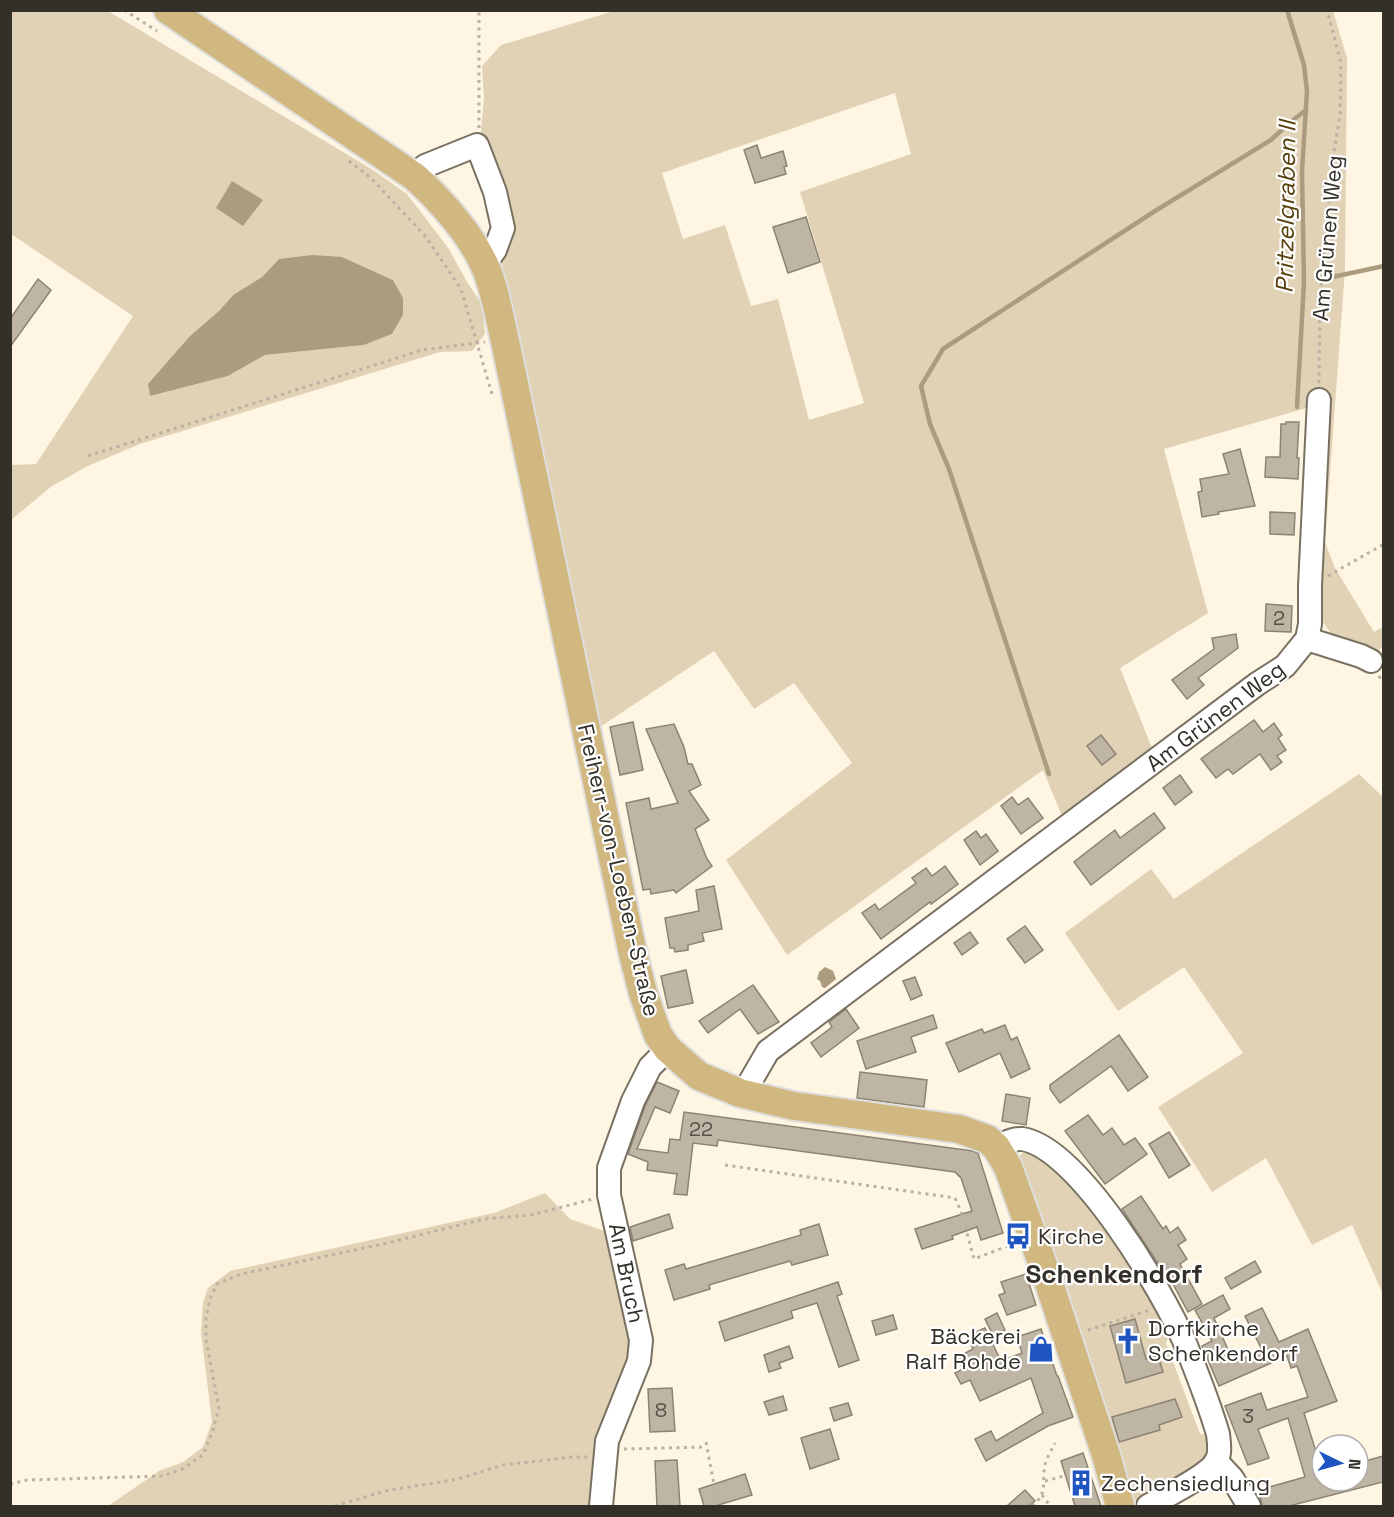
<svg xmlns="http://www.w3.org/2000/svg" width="1394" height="1517" font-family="'Space Grotesk',sans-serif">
  <rect width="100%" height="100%" fill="#fff5e3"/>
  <g fill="#e1d2b6" fill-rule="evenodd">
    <path d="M11 11H108L373 170 407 194 449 249 467 282 482 304 485 334 472 351 440 352 140 444 88 466 52 486 11 520V465L36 464 133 316 11 234ZM342 257 393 280 403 315 392 334 364 345 265 355 228 376 150 396 149 384 190 336 220 310 233 295 262 277 279 259Z"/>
    <path d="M614 11H1333L1347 58 1345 269 1325 542 1335 568 1374 632 1383 627V647L1372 654C1336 642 1334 641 1315 609L1310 407 1164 449 1208 613 1120 668 1154 753 1064 821 1043 770 787 955 726 860 852 763 794 683 754 709 714 651 597 729 509 307 499 245 491 170 481 130 484 99 482 66 501 45ZM895 93 911 154 800 192 864 403 809 420 778 299 751 306 725 225 683 239 662 173Z"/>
    <path d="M1359 774 1384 798 1383 1294 1352 1225 1312 1245 1266 1158 1212 1192 1158 1107 1243 1053 1184 967 1118 1011 1065 933 1151 869 1174 899Z"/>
    <path d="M1034 1148 1047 1153 1120 1241 1171 1330 1166 1343 1200 1434 1212 1435V1449L1205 1463 1139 1502 1130 1498 1016 1163 1022 1153Z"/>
    <path d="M545 1193 570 1219 607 1232 633 1357 593 1506H108L159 1471 183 1462 203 1447 212 1422 201 1332 203 1302 208 1288 230 1271 494 1213Z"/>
  </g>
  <g fill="#ab9b7f">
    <path d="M232 181 263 200 243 226 216 208Z"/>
    <path d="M312 255 342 257 393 280 403 298V315L392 334 364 345 265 355 228 376 150 396 148 384 190 336 220 310 233 295 262 277 279 259Z"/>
    <path d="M825 967 833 971 836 979 825 988 822 987 820 981 817 979 819 972Z"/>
  </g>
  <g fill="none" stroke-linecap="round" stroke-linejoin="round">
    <g stroke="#ab9b7f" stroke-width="4.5">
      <path d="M1287 10 1304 65 1307 91 1302 171 1304 282 1297 407"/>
      <path d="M1323 279 1384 266"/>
      <path d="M1049 774 949 469 930 424 921 386 943 349 1155 211 1271 140 1288 124 1306 110"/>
    </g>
  </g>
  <g fill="#bfb5a4" stroke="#8c8374" stroke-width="1.5">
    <path d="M757 145 761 158 783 151 787 166 784 167 786 174 755 183 744 150Z"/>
    <path d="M806 217 820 262 788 273 773 227Z"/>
    <path d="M38 279 51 290 10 347V319Z"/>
    <path d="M1286 422H1299L1297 458H1299L1298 479 1265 477 1266 457H1280L1281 424H1286Z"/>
    <path d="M1240 449 1255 506 1218 512 1219 514 1202 517 1198 492 1202 491 1200 479 1229 474 1223 454Z"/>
    <path d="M1270 512 1295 513 1294 535 1270 534Z"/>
    <path d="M1266 604 1292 606 1291 632 1265 631Z"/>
    <path d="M1236 634 1238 648 1198 678 1204 685 1187 699 1172 680 1214 649 1212 638Z"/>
    <path d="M1254 720 1263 732 1274 723 1282 735 1278 738 1286 750 1277 756 1282 762 1271 770 1260 754 1233 774 1228 769 1216 778 1201 759Z"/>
    <path d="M633 722 643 770 620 775 610 727Z"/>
    <path d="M674 724 684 747 688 764H692L701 785 689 791 709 820 695 829 707 859 712 866 676 893 674 890 651 894 650 889 643 890 626 803 649 798 651 809 678 803 646 729Z"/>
    <path d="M1101 735 1116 754 1102 765 1087 746Z"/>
    <path d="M1180 775 1192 792 1175 805 1163 788Z"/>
    <path d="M1012 797 1018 805 1028 798 1043 818 1021 834 1001 806Z"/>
    <path d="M1154 813 1165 828 1091 885 1074 862 1115 830 1120 838Z"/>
    <path d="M976 831 981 838 986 834 998 851 980 865 964 840Z"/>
    <path d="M945 866 958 884 931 904 930 902 881 939 862 913 875 904 879 910 916 883 912 878 926 868 932 876Z"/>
    <path d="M714 886 722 929 702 933 704 941 688 945V950L675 952 674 948H670L665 918 699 911 696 890Z"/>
    <path d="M1025 926 1043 950 1025 963 1007 939Z"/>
    <path d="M970 932 978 943 962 955 954 943Z"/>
    <path d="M686 970 693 1003 668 1008 661 976Z"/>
    <path d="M915 977 922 995 911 1000 903 981Z"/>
    <path d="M753 985 779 1022 758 1034 740 1009 708 1033 699 1021Z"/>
    <path d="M846 1009 859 1028 821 1057 811 1043 832 1027 829 1022Z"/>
    <path d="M933 1015 937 1028 911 1037 916 1052 866 1069 857 1041Z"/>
    <path d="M1005 1025 1011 1040 1017 1037 1030 1069 1011 1078 1000 1053 959 1072 946 1043 982 1029 984 1033Z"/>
    <path d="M1119 1035 1148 1077 1128 1091 1111 1066 1060 1103 1050 1089V1085Z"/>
    <path d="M860 1072 927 1080 924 1107 857 1098Z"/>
    <path d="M657 1082 679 1091 670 1113 655 1107 637 1149 668 1153 670 1139 680 1140 684 1112 973 1151 978 1153 1003 1233 981 1240 977 1227 952 1236 953 1239 922 1249 915 1229 972 1211 961 1178 955 1172 718 1140 717 1146 693 1143 687 1195 674 1194 677 1174 647 1170 648 1162 628 1154 645 1106Z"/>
    <path d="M1006 1094 1030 1098 1026 1125 1002 1121Z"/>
    <path d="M1088 1115 1103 1135 1112 1128 1124 1145 1135 1138 1147 1154 1105 1184 1065 1131Z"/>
    <path d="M1169 1132 1190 1165 1169 1178 1149 1144Z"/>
    <path d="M1141 1196 1163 1229 1166 1226 1170 1233 1178 1227 1186 1240 1178 1245 1187 1259 1180 1264 1202 1304 1188 1312 1167 1273 1165 1274 1122 1209Z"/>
    <path d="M669 1214 673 1228 633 1241 630 1227Z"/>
    <path d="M819 1224 828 1255 792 1265 790 1261 709 1285 710 1289 674 1300 665 1270 684 1264 686 1269 801 1235 800 1230Z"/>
    <path d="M1255 1261 1261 1272 1231 1289 1225 1278Z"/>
    <path d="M1026 1274 1036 1305 1007 1315 999 1295 1005 1293 1001 1282Z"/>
    <path d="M838 1282 842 1294 837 1296 859 1360 839 1367 817 1303 791 1311 793 1318 725 1341 719 1322Z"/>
    <path d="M1223 1295 1230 1309 1214 1318 1234 1363 1262 1350 1245 1316 1262 1308 1279 1342 1308 1329 1337 1401 1304 1413 1322 1471V1481H1358V1463L1383 1456V1482L1289 1506H1262L1259 1490 1305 1477 1288 1418 1258 1429 1269 1458 1248 1465 1225 1406 1261 1393 1267 1410 1308 1397 1297 1366 1291 1368 1287 1356 1219 1386 1202 1346 1212 1341 1195 1310Z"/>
    <path d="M997 1313 1005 1330 993 1335 985 1319Z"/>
    <path d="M893 1315 897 1329 876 1335 872 1321Z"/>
    <path d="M1135 1319 1146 1359 1158 1356 1163 1372 1126 1383 1110 1326Z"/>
    <path d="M985 1328 1001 1361 1022 1353 1017 1337 1041 1329 1057 1376H1058L1073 1417 1048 1426 986 1461 975 1439 991 1431 996 1441 1043 1413 1031 1378 980 1401 970 1380 961 1384 955 1373 963 1369 958 1357 973 1349 967 1336Z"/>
    <path d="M789 1346 793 1358 779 1363 781 1368 769 1372 764 1355Z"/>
    <path d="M672 1388 675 1431 650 1432 648 1389Z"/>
    <path d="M783 1396 787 1410 769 1415 764 1402Z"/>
    <path d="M1175 1399 1182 1417 1159 1425 1160 1430 1119 1442 1112 1417Z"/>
    <path d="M848 1403 852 1415 834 1421 830 1408Z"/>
    <path d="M830 1429 839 1459 810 1469 801 1438Z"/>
    <path d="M1083 1453 1101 1506H1075L1061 1461Z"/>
    <path d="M677 1460 680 1506H657L655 1461Z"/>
    <path d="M745 1474 752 1495 715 1506H704L699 1489Z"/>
    <path d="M1025 1490 1035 1501 1029 1506H1007Z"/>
  </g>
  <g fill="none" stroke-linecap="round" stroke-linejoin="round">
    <g stroke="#797161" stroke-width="26">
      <g id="minor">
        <path d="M415 177 425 166 477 145 495 192 503 228 495 250 484 265"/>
        <path d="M1307 639 1361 656 1371 661"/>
        <path d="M745 1094 750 1082 768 1051 1257 684 1285 666 1307 639 1310 624V586L1319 400"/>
        <path d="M996 1147C1005 1144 1013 1138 1022 1139 1078 1147 1164 1293 1185 1343 1197 1373 1209 1403 1218 1434 1219 1443 1221 1454 1216 1462 1207 1476 1163 1498 1148 1506"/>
        <path d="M1216 1461 1232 1478 1249 1506"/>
        <path d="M601 1506 607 1441 639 1361 641 1340 609 1195V1168L633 1101 650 1067 668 1049"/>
      </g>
    </g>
    <g stroke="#dededd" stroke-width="32">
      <path id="major" d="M168 10 415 177C442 202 468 230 484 264 495 288 499 316 505 341L633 954 643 993 658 1035 668 1049 699 1076 740 1093 794 1106 959 1129 987 1139 996 1147 1008 1167 1045 1271 1106 1455 1120 1506"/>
    </g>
    <g stroke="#b9b1a3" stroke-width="3" stroke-dasharray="3 4.5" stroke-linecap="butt">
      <path d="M124 10 157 31"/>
      <path d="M479 128V10"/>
      <path d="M349 161 371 178 426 237 461 289 492 394"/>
      <path d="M1319 383 1320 298 1333 158 1340 115 1341 63 1327 10"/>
      <path d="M88 456 422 350 485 342"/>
      <path d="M1328 576 1384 544"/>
      <path d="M1379 676 1384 685"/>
      <path d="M725 1165 955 1198 961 1211 974 1259 1013 1244"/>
      <path d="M1088 1330 1150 1310"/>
      <path d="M706 1442 718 1506"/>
      <path d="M624 1449 706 1447"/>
      <path d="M1045 1481 1064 1476"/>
      <path d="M10 1484 27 1480 163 1476 182 1469 203 1455 213 1430 219 1408 206 1340V1318L210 1299 217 1284 241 1274 379 1245 484 1219 531 1215 593 1199"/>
      <path d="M1042 1495 1050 1506"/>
      <path d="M335 1506 385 1491 458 1479 503 1465 572 1457H589"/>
      <path d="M1032 1506C1049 1492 1041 1484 1045 1465 1046 1458 1052 1450 1055 1443"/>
    </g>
    <use href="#minor" stroke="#fff" stroke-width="22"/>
    <use href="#major" stroke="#d1b880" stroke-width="28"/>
  </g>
  <defs>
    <g id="bus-bare" transform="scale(2.07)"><path d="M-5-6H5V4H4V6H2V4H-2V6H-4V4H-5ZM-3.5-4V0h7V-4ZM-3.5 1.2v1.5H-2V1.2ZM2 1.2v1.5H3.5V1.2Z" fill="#1e55c1" stroke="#fff" stroke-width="2.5" paint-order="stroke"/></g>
    <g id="church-bare" transform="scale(2.07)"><path d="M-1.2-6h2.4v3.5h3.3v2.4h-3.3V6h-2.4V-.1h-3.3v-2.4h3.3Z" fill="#1e55c1" stroke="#fff" stroke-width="2.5" paint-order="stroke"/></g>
    <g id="shop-bare" transform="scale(2.07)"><path d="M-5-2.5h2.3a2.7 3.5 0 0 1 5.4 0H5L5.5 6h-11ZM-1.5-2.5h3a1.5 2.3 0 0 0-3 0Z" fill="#1e55c1" stroke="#fff" stroke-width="2.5" paint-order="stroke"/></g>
    <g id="building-bare" transform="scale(2.07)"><path d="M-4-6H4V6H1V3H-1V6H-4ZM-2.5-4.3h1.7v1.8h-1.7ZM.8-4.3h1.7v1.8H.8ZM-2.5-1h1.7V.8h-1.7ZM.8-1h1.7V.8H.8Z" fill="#1e55c1" stroke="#fff" stroke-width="2.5" paint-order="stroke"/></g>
  </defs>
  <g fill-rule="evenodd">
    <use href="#bus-bare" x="1018" y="1236"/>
    <use href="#church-bare" x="1128" y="1341"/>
    <use href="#shop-bare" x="1041" y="1349"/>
    <use href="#building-bare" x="1081" y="1483"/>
  </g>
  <g text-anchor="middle" stroke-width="4.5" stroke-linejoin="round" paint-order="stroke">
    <g font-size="20" fill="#565048">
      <text x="1279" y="625">2</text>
      <text x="701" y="1136">22</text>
      <text x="661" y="1417">8</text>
      <text x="1248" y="1423">3</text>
    </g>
    <g font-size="22" fill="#332f29" stroke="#fff">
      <text transform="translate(1327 238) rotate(-85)" y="8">Am Grünen Weg</text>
      <text transform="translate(1215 716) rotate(-37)" y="8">Am Grünen Weg</text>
      <text transform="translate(619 870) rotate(77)" y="8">Freiherr-von-Loeben-Straße</text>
      <text transform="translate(627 1273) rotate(78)" y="8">Am Bruch</text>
    </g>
    <g font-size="22" fill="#332f29" stroke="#fff" text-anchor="start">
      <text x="1038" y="1244">Kirche</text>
      <text x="1148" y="1336">Dorfkirche<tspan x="1148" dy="25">Schenkendorf</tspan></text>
      <text x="1021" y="1344" text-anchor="end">Bäckerei<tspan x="1021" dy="25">Ralf Rohde</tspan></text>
      <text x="1101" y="1491">Zechensiedlung</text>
    </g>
    <g font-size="24" font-style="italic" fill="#58400c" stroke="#fff">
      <text transform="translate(1286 207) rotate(-89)" y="8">Pritzelgraben II</text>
    </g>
    <g font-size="26" font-weight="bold" fill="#332f29" stroke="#fff">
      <text x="1114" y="1283">Schenkendorf</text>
    </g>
  </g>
  <rect width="1394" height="1517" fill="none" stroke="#332f29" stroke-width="24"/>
  <g transform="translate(1340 1463) rotate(95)"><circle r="28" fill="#ffffff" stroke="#adaca9" stroke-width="1.5"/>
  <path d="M0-4.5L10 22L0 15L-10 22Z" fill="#1e55c1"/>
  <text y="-9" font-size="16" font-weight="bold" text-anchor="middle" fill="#332f29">N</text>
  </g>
</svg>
